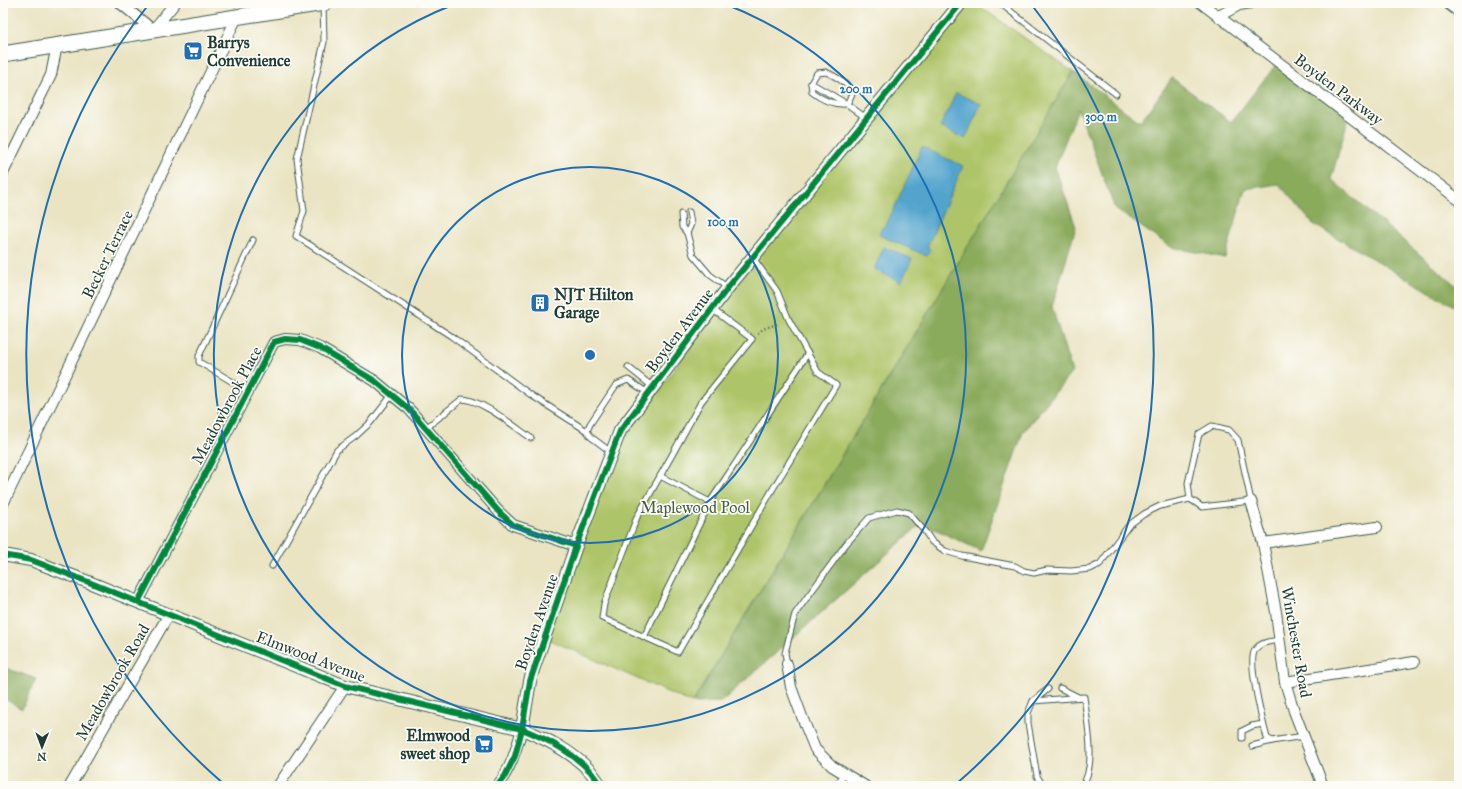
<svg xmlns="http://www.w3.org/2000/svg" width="1462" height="789" font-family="'IM FELL Great Primer',serif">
  <rect width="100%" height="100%" fill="#fdfcf7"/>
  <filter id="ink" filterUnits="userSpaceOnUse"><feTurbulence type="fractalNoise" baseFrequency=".025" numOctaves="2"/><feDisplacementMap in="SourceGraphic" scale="8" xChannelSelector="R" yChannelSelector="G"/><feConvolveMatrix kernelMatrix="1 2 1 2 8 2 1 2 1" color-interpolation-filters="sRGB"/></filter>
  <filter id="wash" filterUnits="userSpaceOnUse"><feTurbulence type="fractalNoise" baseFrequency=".012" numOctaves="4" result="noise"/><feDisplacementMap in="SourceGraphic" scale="16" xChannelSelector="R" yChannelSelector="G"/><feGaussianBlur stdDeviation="0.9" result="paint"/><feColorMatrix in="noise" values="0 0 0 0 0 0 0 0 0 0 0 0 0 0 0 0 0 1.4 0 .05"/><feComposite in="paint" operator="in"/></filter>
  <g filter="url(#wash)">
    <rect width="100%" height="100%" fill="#eae4c3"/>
    <path fill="#aec468" stroke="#66804e" d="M960 3H975L1073 72 692 703 541 636 607 461 737 284Z"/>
    <g fill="#8aaa5c" stroke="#547448">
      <path d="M1278 62 1349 116 1331 179 1459 288V309L1313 224 1279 184 1245 189 1225 258 1171 247 1115 209 1078 109 1055 167 1076 227 1052 307 1072 372 1023 432 981 551 922 523 721 702 693 703 1073 72 1140 122 1172 78 1231 122Z"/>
      <path d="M3 667 36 679 22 709 3 698Z"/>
    </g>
    <g fill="#53a4cd" stroke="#397080">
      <path d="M956 93 981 104 965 139 940 127Z"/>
      <path d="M922 147 963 166 927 247 931 249 927 256 879 235 882 227 885 228Z"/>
      <path d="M884 247 912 259 901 282 874 269Z"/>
    </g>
  </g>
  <g filter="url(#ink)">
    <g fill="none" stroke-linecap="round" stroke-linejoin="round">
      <g stroke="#3d5649" stroke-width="7">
        <g id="service">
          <path d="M1000 3 1116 94"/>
          <path d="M323 4 324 42 297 159 304 211 296 236 451 336 531 395 587 431"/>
          <path d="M826 72C837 77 848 83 852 94L847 104C834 105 822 100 812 92L811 83 817 73Z"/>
          <path d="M811 83 847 104 866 118"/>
          <path d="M681 214 682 227 687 233 693 255 710 275 727 287"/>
          <path d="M687 233 691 224 689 212"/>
          <path d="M712 309 752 339 701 402 672 455 637 517 604 604 602 618 678 652 774 487 836 385 818 372 789 320 777 291 753 258"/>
          <path d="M628 367 653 387"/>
          <path d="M248 391 199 362V356L253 240"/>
          <path d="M1212 426 1229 430 1238 440 1251 501 1202 507 1190 499 1188 483 1199 434Z"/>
          <path d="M426 428 462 399C481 399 515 427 531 438"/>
          <path d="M611 452 591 437 587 431 590 424 616 385 628 380 648 393"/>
          <path d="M710 502 808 353"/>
          <path d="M272 566 337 450 356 436 370 423 392 395"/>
          <path d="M644 637 710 502 660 476"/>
          <path d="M1280 640C1272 641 1260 642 1255 650 1247 661 1263 723 1267 738L1272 741 1304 736"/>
          <path d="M787 664 785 653 795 614 846 544 869 518 897 510 909 513 926 533 932 542 945 551 962 556 1015 566 1024 571 1034 573 1047 570 1071 571 1090 569 1100 564 1129 525 1144 514 1160 506 1190 499"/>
          <path d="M1060 688 1078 697"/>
          <path d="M1033 701 1048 689"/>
          <path d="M1242 738V731L1252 726 1263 724"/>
          <path d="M1252 746 1272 741"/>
          <path d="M1118 785V786"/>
          <path d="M836 786 844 774"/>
          <path d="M1043 786 1037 776 1028 723V713L1033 701 1084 697C1087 721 1097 766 1082 786"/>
        </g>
      </g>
      <g stroke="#3d5649" stroke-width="12">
        <g id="minor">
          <path d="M120 3 153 30 175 3"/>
          <path d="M1201 3 1459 200"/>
          <path d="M1447 3 1459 12"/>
          <path d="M1219 16 1239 5 1251 3"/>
          <path d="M3 173 51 75 57 45"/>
          <path d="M1251 501 1263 543 1276 612 1285 682 1294 711 1323 786"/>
          <path d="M3 504 237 17"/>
          <path d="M1263 543 1377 527"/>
          <path d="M138 602 274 342 285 339 300 340 320 348 375 381 409 409 499 512 513 525 576 546"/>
          <path d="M787 664 791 687 804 722 815 749 832 766 865 786"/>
          <path d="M1285 682 1414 662"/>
          <path d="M70 786 169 614"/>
          <path d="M278 786 345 686"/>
          <path d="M497 786C511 769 516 750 522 729"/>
        </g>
      </g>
      <g stroke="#3d5649" stroke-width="14">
        <g id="tertiary">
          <path d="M3 555 31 560 91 583 345 686 522 729C547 739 571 751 590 771 594 776 597 781 601 786"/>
          <path d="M522 729 530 681 533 670 576 546 620 431 730 285 961 3"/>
        </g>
      </g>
      <g stroke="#3d5649" stroke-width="17">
        <path id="primary" d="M3 54 324 3"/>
      </g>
      <path stroke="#3d5649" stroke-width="2.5" stroke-dasharray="1 3" stroke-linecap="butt" d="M758 333 763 329 777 324"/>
      <use href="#service" stroke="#fff" stroke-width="5"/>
      <use href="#minor" stroke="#fff" stroke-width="10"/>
      <use href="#tertiary" stroke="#fff" stroke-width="12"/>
      <use href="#primary" stroke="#fff" stroke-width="15"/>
      <g stroke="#fdfcf7" stroke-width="8">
        <g id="cycleway">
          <path d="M3 555 31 560 91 583 345 686 522 729C547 739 571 751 590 771 594 776 597 781 601 786"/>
          <path d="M138 602 274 342 285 339 300 340 320 348 375 381 409 409 499 512 513 525 576 546"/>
          <path d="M497 786 505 776 515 756 522 729 530 681 576 546 620 431 730 285 961 3"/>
        </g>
      </g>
      <use href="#cycleway" stroke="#00873e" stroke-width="6"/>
    </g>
  </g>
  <g fill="none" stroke="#1f6fb2" stroke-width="2">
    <circle cx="590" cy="355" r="188"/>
    <path d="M725 4A376 376 0 1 1 455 4"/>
    <path d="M224 784A564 564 0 0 1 149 4M1031 4A564 564 0 0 1 956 784"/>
  </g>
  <defs>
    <g id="supermarket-square" transform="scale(1)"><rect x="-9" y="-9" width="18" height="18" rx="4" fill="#1f6fb2" stroke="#fdfcf7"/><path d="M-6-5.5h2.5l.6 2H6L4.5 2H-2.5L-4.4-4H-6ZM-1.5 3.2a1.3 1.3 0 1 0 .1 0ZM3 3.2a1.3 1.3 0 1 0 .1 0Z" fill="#fff"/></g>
    <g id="building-square" transform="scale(1)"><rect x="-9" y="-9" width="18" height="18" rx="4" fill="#1f6fb2" stroke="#fdfcf7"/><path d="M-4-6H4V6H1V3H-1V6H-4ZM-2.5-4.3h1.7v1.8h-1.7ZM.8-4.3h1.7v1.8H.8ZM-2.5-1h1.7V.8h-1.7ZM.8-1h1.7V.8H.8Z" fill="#fff"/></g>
  </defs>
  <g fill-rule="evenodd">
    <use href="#supermarket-square" x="193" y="51"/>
    <use href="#building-square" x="540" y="303"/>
    <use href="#supermarket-square" x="484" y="744"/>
  </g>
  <g text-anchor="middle" stroke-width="3.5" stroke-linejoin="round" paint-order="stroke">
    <g font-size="16" font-weight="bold" fill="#1f3d34" stroke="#fdfcf7" text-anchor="start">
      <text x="207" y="48">Barrys<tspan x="207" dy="18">Convenience</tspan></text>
      <text x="554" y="300">NJT Hilton<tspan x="554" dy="18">Garage</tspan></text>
      <text x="470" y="741" text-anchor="end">Elmwood<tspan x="470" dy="18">sweet shop</tspan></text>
    </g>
    <g font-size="16" fill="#1f3d34" stroke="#fdfcf7">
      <text transform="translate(1339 89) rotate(37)" y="6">Boyden Parkway</text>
      <text transform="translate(107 254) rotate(-64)" y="6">Becker Terrace</text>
      <text transform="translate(679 330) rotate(-53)" y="6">Boyden Avenue</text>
      <text transform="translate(226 405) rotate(-62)" y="6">Meadowbrook Place</text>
      <text transform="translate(536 622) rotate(-71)" y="6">Boyden Avenue</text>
      <text transform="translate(1297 642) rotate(80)" y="6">Winchester Road</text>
      <text transform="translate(311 656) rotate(21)" y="6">Elmwood Avenue</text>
      <text transform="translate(112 682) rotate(-60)" y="6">Meadowbrook Road</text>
    </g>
    <g font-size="16" fill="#435f41" stroke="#fdfcf7">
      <text x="695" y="513">Maplewood Pool</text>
    </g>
  </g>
  <circle cx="590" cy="355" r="6" fill="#1f6fb2" stroke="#fdfcf7" stroke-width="2"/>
  <g font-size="12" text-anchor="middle" font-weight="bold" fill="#1f6fb2" stroke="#fdfcf7" stroke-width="3.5" stroke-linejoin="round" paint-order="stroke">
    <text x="856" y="93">200 m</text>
    <text x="1101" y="121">300 m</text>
    <text x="723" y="226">100 m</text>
  </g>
  <rect width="1462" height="789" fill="none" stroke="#fdfcf7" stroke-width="16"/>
  <g transform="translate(42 747) rotate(181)" stroke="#fdfcf7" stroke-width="3" paint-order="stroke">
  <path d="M0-3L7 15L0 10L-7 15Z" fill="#1f3d34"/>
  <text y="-6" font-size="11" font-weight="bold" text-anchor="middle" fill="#1f3d34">N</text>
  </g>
</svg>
